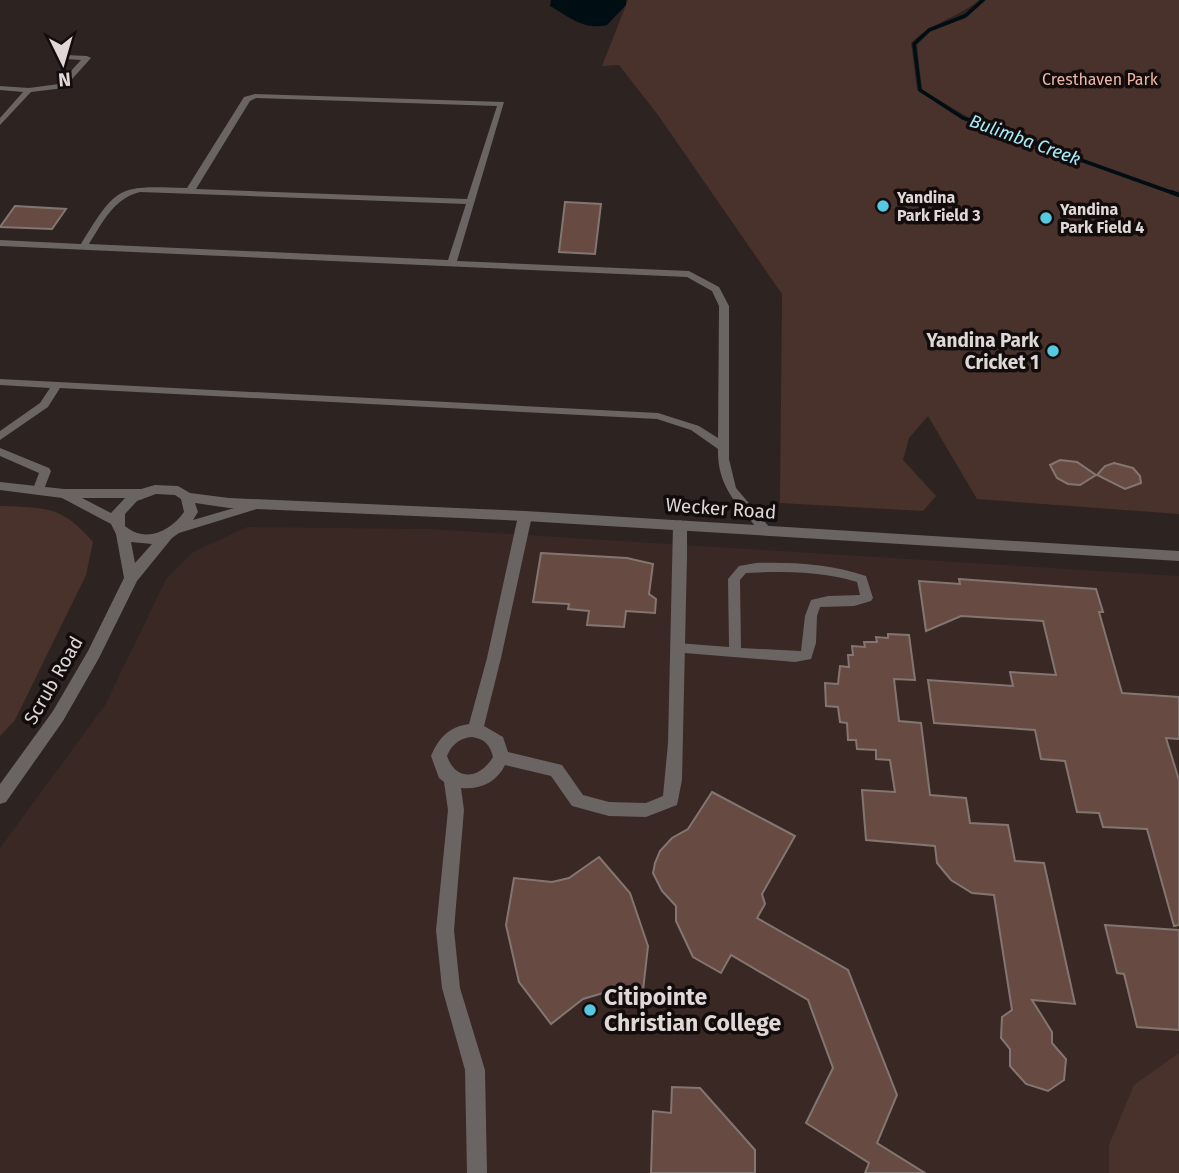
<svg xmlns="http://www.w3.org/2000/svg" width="1179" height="1173" font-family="'Fira Sans',sans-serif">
  <rect width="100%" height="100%" fill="#2d2320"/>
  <path fill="#392823" d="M247 527 432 529 1179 576V1173H0V848L105 705 166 579 193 552Z"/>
  <g fill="#4a322c">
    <path d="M628 0H979C956 19 932 22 911 43L917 90 962 119 1179 197V514L977 499 928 416 909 438 903 460 936 496 923 511 780 503 782 294 658 115 619 65 602 66Z"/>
    <path d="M986 0H1179V194L968 117 922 90 917 45 931 31 967 17Z"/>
    <path d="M0 506C46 508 61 505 93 542L86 575 15 720 0 736Z"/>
    <path d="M1179 1053V1173H1109V1145L1134 1085Z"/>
  </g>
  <path fill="#000e13" d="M551 0H626V5L607 25C584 31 568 16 550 6Z"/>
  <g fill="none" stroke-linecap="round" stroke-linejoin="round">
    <path stroke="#000e13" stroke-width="3.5" d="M983 0 965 16 929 30 914 44 920 90 963 118 1176 194"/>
    <path stroke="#000e13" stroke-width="4.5" d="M1171 192 1179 195"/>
  </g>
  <g fill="#674a41" stroke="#837672" stroke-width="2">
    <path d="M565 202 601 204 595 254 559 252Z"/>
    <path d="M15 206 66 209 52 229 0 227Z"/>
    <path d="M1060 460 1077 462 1096 475 1080 485 1068 484 1057 478 1050 465Z"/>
    <path d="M1114 463 1133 468 1140 476 1141 483 1125 489 1097 475 1105 466Z"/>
    <path d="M541 553 627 558 653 564 649 594 656 599 655 613 626 611 624 627 587 625 589 611 568 609 569 604 533 602Z"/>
    <path d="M959 579 1096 589 1103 612H1099L1122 693 1179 697V739L1166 738 1179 780V925L1174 926 1147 829 1103 827 1099 813 1077 812 1065 761 1041 759 1035 730 934 723 928 680 1013 686 1010 672 1056 675 1043 621 961 616 926 631 919 581 960 584Z"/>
    <path d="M888 634 909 635 915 680 894 679 899 721 921 723 930 795 966 798 970 823 1008 825 1015 861 1044 863 1075 1004 1032 1000 1052 1032V1043L1066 1059 1064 1080 1048 1091 1026 1084 1010 1066V1049L1001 1038 1002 1017 1012 1010 994 895 972 893 951 880 937 863 935 846 866 840 862 790 895 792 890 760 876 759V750L857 749 856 740H848L847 723 840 722 838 707 826 706 825 683 838 684 840 666 849 667 848 655H853L852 646 865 647 864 642H877L876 637 888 638Z"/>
    <path d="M712 792 795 836 762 894 765 904 757 918 848 970 897 1095 877 1143 925 1173H865L869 1163 806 1123 833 1068 808 1000 731 955 721 973 693 957 676 921V906L662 891 653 873 655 863 660 851 672 838 688 829Z"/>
    <path d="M599 857 630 893 648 946 642 999 603 993 583 999 551 1024 519 982 506 925 514 878 552 882 569 878Z"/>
    <path d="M1105 925 1179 930V1030L1137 1027 1124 974 1117 973Z"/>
    <path d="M672 1087 700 1088 755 1150V1173H651L653 1111 671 1113Z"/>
  </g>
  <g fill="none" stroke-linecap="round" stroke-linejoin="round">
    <g fill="#6a6463" fill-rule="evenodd">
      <path d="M65 55 87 56 91 58 64 88 31 92 0 125V118L23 92 0 90V86L29 88 59 84 81 60 65 59Z"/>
      <path d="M255 94 504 102 457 261 689 271 719 287 729 306V459L736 488 770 528 772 531 770 534H762C739 506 717 488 718 449L691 430 657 419 60 388 48 407 0 440V431L40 403 50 388 0 385V379L658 413 699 426 718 438 719 306 712 291 687 277 0 246V240L81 244C118 184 118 186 187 188L244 97ZM256 98 497 106 467 199 196 189 250 101ZM140 192 466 204 448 260 89 244C103 222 113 199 140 192Z"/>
      <path d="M0 448 49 468 51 471 43 492 39 493 33 489 39 473 0 456Z"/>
      <path d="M756 563C794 562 830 564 866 576L873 598 871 601 854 606 820 607 817 616 816 643 811 659 795 662 672 652 671 648 672 644 677 643 729 647 728 579 739 566ZM771 572C800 572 829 573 857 582L860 595 828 596 811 600 805 616 801 651 741 648 740 580 746 573Z"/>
    </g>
    <path fill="#6a6463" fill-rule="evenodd" d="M525 511 532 516 501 658 484 726 503 737 508 752 562 765 583 795 609 802 646 803 663 796 668 743 673 525 680 520 687 525V556L682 780 677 805 646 817 609 816 572 806 551 776 505 765C497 782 480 790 461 788L464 810 454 930 460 988 485 1070 487 1173H467L465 1070 442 988 436 930 448 810 444 782 439 778 431 756C439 738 448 727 469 724L487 658 518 516ZM472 737C485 739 490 745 493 757 480 779 456 782 447 756 452 744 460 738 472 737Z"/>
    <path fill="#6a6463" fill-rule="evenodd" d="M0 482 64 489H141L155 485 178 486 190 493 229 498 525 511 1179 551V561L525 521 257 509 179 533 172 538 137 581 99 658 63 721 6 802 0 804V784L53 711 88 651 124 578 116 534 111 524 62 498 0 490ZM156 494 175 495 181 499 184 512C170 532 145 543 125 526V514L137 501ZM82 498H125L111 513ZM195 503 229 508H234L193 520 198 512ZM131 542 152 544 135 563Z"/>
  </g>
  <g fill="#56c9e1" stroke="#120d0c" stroke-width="2.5">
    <circle cx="883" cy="206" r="7"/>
    <circle cx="1046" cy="218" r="7"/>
    <circle cx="1053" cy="351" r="7"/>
    <circle cx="590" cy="1010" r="7"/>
  </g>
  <g text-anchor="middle" stroke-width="7" stroke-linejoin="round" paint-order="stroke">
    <g font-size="16" fill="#f0b5a5" stroke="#120d0c">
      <text x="1100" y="85">Cresthaven Park</text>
    </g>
    <g font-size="16" font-weight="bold" fill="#dfd8d6" stroke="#120d0c" text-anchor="start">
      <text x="897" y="203">Yandina<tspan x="897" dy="18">Park Field 3</tspan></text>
      <text x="1060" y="215">Yandina<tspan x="1060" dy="18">Park Field 4</tspan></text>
    </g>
    <g font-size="18" font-style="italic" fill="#a6ecfb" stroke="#120d0c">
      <text transform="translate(1025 140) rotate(20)" y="6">Bulimba Creek</text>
    </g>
    <g font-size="19" font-weight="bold" fill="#dfd8d6" stroke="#120d0c" text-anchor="end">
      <text x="1039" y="347">Yandina Park<tspan x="1039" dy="22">Cricket 1</tspan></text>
    </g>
    <g font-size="19" fill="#dfd8d6" stroke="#120d0c">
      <text transform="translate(721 508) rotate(4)" y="7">Wecker Road</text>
      <text transform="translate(53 680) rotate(-60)" y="7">Scrub Road</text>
    </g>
    <g font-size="23" font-weight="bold" fill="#dfd8d6" stroke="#120d0c" text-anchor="start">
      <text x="604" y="1005">Citipointe<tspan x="604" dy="26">Christian College</tspan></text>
    </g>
  </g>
  <g transform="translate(63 63) rotate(175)" stroke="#120d0c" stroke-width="5" paint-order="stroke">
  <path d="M0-5L12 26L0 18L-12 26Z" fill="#dfd8d6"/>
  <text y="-10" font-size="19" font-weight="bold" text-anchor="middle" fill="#dfd8d6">N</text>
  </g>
</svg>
